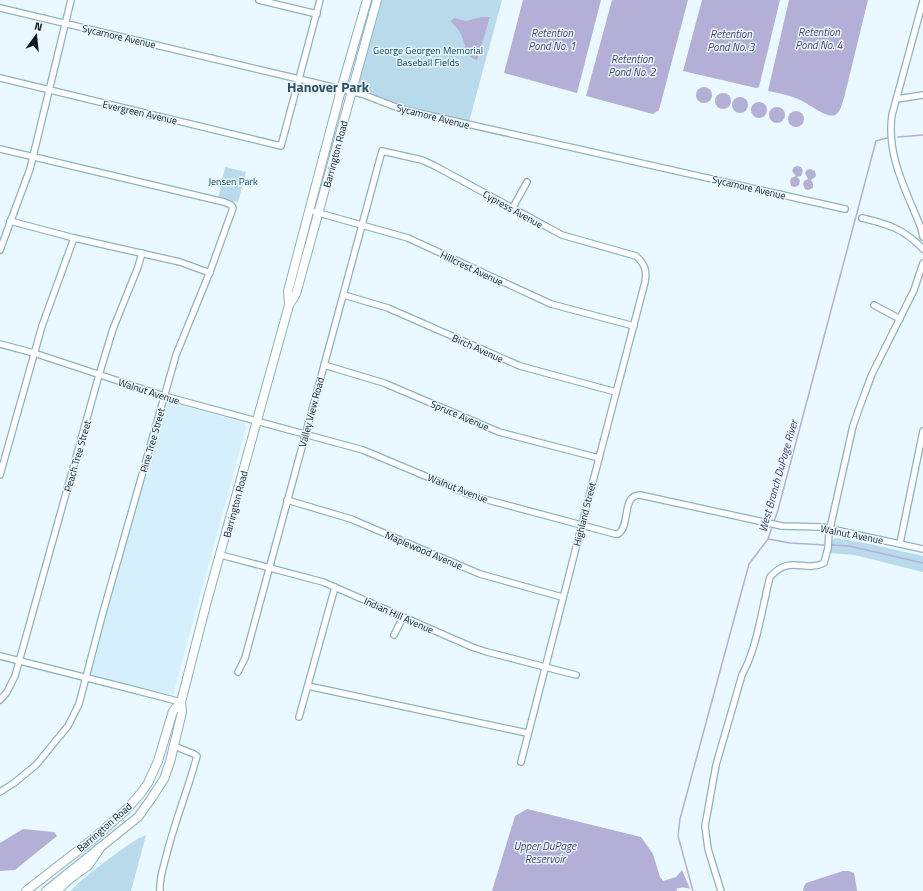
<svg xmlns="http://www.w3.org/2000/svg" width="923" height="891" font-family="'Titillium Web',sans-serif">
  <rect width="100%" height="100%" fill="#eaf8ff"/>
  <path fill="#d5effc" d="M168 403H172L241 422 245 424 246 427 173 695 95 676 92 674 90 670 165 407Z"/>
  <g fill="#b9daea">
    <path d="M382 0H502L469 122 417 111 357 88Z"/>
    <path d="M225 167 246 172 238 202 218 198Z"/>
    <path d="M836 538 870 544 923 556V572L855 555 829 553 830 541Z"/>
    <path d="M146 835 131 891H71C80 880 91 873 102 864 116 854 130 842 146 835Z"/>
  </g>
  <g fill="#b4afd6">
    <path d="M523 0H601L577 93 504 73Z"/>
    <path d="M612 0H688L659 110 653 114 586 96Z"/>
    <path d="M702 0H780L759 87 756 88 683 71Z"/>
    <path d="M789 0H868L844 98C842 103 841 112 835 115 826 119 807 102 798 99 789 95 778 93 768 91Z"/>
    <path d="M481 17H490L477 60C463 56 466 40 459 31 457 27 453 25 451 21L454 18 466 21Z"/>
    <circle cx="704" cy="95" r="8"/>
    <circle cx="723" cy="101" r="8"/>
    <circle cx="740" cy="105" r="8"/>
    <circle cx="759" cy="110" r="8"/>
    <circle cx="777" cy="115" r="8"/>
    <circle cx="796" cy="119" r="8"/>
    <path d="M797 166 801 167 803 171 801 176 797 177 800 180 799 185 795 187 791 186 790 181 791 178 796 176 792 171 794 167Z"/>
    <path d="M810 169 815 171 816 176 814 178 811 180 813 183V188L808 190 805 189 803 184 804 181 808 179 805 173 807 170Z"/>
    <path d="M527 809 641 837 653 854 660 877 663 881 676 877 682 870 690 889C685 887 681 887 676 889L677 891H492L515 816Z"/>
    <path d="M23 829 54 832 57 836 15 870 0 871V843Z"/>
    <path d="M843 871H849L854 873 857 890 858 891H803L804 886 806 883Z"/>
  </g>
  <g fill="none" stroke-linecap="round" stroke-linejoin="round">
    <g stroke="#b4afd6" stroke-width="1.5">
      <path d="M898 137 923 135"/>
      <path d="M768 539 790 543 824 545"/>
      <path d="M831 545 849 546 923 563"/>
      <path d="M693 891 678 836 680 819 749 564 768 539 778 510 876 141 887 138"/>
    </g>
    <g stroke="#8eb1c1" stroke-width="8">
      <g id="minor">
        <path d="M259 0 317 14"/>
        <path d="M923 1 892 115C886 156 907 192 921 228L923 237"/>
        <path d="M0 8 362 94 401 109 845 209"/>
        <path d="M0 78 281 146 320 0"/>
        <path d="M897 99 923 95"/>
        <path d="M0 149 224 202 231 205 233 208 211 269 176 355 102 616 79 704 68 726 36 765 14 783 0 792"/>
        <path d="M512 209 527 182"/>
        <path d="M315 212 408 238 551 304 634 326"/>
        <path d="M862 218C888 224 904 229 923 249"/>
        <path d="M10 221 74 238 180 262 210 273"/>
        <path d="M0 250 30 169 71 0"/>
        <path d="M344 295 388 308 520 366 616 392"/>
        <path d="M874 305 900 319"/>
        <path d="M0 344 34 353 164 396 363 450 473 496 615 534H618C631 526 621 495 640 495L782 526 822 527 923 549"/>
        <path d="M324 365 384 383 499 432 599 458"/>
        <path d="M0 475 42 326 74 238"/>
        <path d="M287 500 351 519 480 574 562 597"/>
        <path d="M900 543 923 431"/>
        <path d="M221 555 323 582 472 647 487 652 576 675"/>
        <path d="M394 635 403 617"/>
        <path d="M0 656 127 688 181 702"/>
        <path d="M238 672 245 658 382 151 422 160 435 166 562 235 636 256C645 264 647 271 645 282L599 458 521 762"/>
        <path d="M308 686 527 733"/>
        <path d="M0 700 7 692 15 676 99 375 113 329 138 267 142 253"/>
        <path d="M299 717 335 587"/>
        <path d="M160 891C159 879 163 869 166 857 174 823 188 790 197 756L194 754 174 746"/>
        <path d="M721 891 708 849 705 826 716 765 742 675C757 648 762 608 770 577 790 554 804 573 824 563L828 548 829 533 853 426 860 406 872 374 914 290 923 263"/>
      </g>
    </g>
    <g stroke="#8eb1c1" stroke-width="10">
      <g id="secondary">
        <path d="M289 305 296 294 377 0"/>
        <path d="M26 891 93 839 126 810 141 793 148 783 158 761 173 711 181 702"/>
        <path d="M46 891 138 817 151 799 164 779 170 762 182 712 181 702 207 601 289 305 288 291 341 90 367 0"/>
      </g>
    </g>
    <g stroke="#8eb1c1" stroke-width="11">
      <path id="trunk" d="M56 891 70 878 88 865 99 849"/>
    </g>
    <use href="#minor" stroke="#fff" stroke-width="5.5"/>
    <use href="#secondary" stroke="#fff" stroke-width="8"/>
    <use href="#trunk" stroke="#fff" stroke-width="9"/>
  </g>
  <g text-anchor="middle" stroke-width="3" stroke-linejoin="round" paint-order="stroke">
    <g font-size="10" fill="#0d1a21" stroke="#eaf8ff">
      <text transform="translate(119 36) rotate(13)" y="4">Sycamore Avenue</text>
      <text transform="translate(140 112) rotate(13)" y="4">Evergreen Avenue</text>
      <text transform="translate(433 116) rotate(14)" y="4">Sycamore Avenue</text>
      <text transform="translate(335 154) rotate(-75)" y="4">Barrington Road</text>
      <text transform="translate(749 187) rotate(13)" y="4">Sycamore Avenue</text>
      <text transform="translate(513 209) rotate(29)" y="4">Cypress Avenue</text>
      <text transform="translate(472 268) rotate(25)" y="4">Hillcrest Avenue</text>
      <text transform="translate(478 348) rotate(24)" y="4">Birch Avenue</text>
      <text transform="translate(149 391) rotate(18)" y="4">Walnut Avenue</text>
      <text transform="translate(311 412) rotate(-75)" y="4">Valley View Road</text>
      <text transform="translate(460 415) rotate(23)" y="4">Spruce Avenue</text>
      <text transform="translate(152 440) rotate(-74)" y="4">Pine Tree Street</text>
      <text transform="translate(77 456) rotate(-74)" y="4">Peach Tree Street</text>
      <text transform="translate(458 488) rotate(21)" y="4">Walnut Avenue</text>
      <text transform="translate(235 504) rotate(-75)" y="4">Barrington Road</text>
      <text transform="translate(584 514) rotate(-76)" y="4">Highland Street</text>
      <text transform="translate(852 534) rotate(11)" y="4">Walnut Avenue</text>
      <text transform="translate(424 550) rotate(23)" y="4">Maplewood Avenue</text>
      <text transform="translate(399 615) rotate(24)" y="4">Indian Hill Avenue</text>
      <text transform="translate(104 827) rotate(-41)" y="4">Barrington Road</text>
    </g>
    <g font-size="10" fill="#0a465c" stroke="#eaf8ff">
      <text x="428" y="54">George Georgen Memorial<tspan x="428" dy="12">Baseball Fields</tspan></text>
      <text x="233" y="185">Jensen Park</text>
    </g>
    <g font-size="11" font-style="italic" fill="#43396c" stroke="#eaf8ff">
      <text x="819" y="36">Retention<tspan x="819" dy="13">Pond No. 4</tspan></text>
      <text x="552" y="37">Retention<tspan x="552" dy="13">Pond No. 1</tspan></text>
      <text x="731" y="38">Retention<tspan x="731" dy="13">Pond No. 3</tspan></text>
      <text x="632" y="63">Retention<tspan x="632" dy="13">Pond No. 2</tspan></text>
      <text transform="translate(778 476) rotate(-74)" y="4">West Branch DuPage River</text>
      <text x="545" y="850">Upper DuPage<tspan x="545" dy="13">Reservoir</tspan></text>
    </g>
    <g font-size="14" font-weight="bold" fill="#304f5e" stroke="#eaf8ff">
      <text x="328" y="92">Hanover Park</text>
    </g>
  </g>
  <g transform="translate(36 36) rotate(15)" stroke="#eaf8ff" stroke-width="3" paint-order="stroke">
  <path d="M0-3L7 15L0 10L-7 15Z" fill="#0d1a21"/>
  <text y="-6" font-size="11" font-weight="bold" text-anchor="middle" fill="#0d1a21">N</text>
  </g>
</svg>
